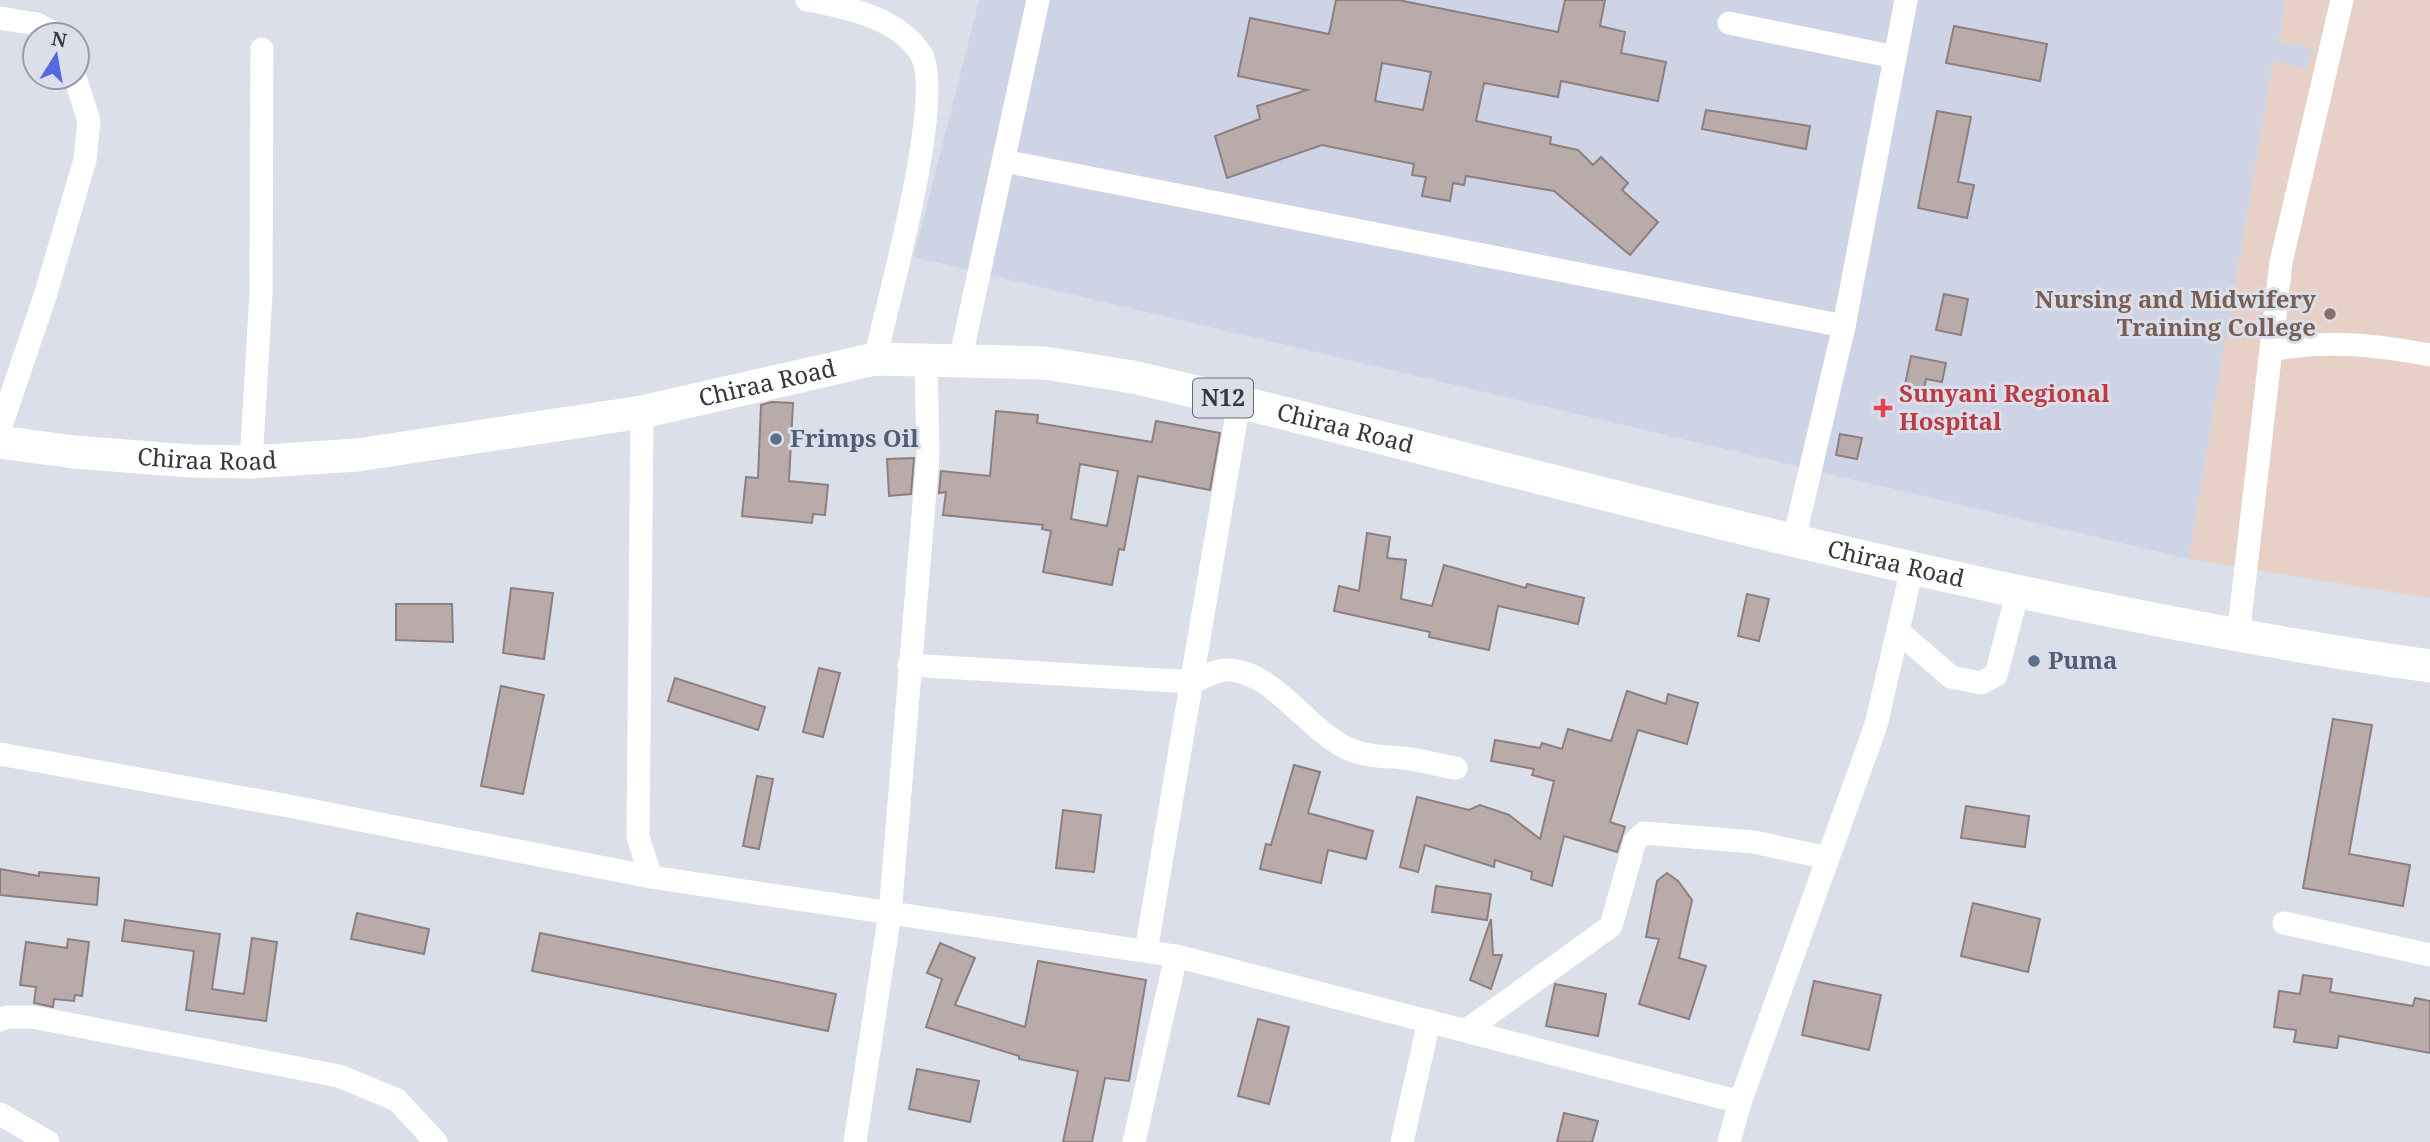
<svg xmlns="http://www.w3.org/2000/svg" width="2430" height="1142" font-family="'Noto Serif',serif">
  <rect width="100%" height="100%" fill="#dbdfea"/>
  <path fill="#ced4e6" d="M979 0H2286L2279 41 2313 48 2308 69 2273 62 2189 559 914 257Z"/>
  <path fill="#e7d0c5" d="M2286 0H2430V598L2189 559 2273 61 2307 69 2313 48 2279 41Z"/>
  <g fill="#b9abaa" stroke="#8c7f7e" stroke-width="2" fill-rule="evenodd">
    <path d="M1336 0H1398L1558 32 1565 0H1605L1600 26 1625 32 1621 53 1666 62 1658 101 1561 81 1558 97 1484 83 1476 121 1551 137 1550 144 1578 150 1593 165 1601 157 1628 183 1622 190 1658 222 1630 255 1554 191 1466 176 1464 185 1453 183 1450 201 1422 196 1426 177 1412 175 1414 164 1322 145 1227 178 1215 136 1260 119 1257 106 1307 90 1238 76 1250 18 1329 34ZM1382 63 1431 72 1423 110 1375 101Z"/>
    <path d="M1954 26 2047 44 2040 81 1946 63Z"/>
    <path d="M1706 110 1810 126 1806 149 1702 129Z"/>
    <path d="M1937 111 1971 117 1958 182 1974 185 1967 218 1918 208Z"/>
    <path d="M1944 294 1968 299 1961 335 1936 330Z"/>
    <path d="M1911 356 1946 363 1942 382 1926 379 1924 389 1905 385Z"/>
    <path d="M771 402 793 403 789 481 828 485 825 515 813 514 812 523 742 516 746 477 758 478 761 405Z"/>
    <path d="M996 411 1038 415 1037 423 1152 442 1156 421 1220 433 1210 490 1138 476 1124 550 1119 549 1112 585 1043 572 1051 531 1042 529 1043 525 943 515 946 492 939 493 941 471 990 476ZM1080 464 1118 471 1107 526 1071 519Z"/>
    <path d="M1840 434 1862 438 1857 459 1836 455Z"/>
    <path d="M914 458 911 494 889 496 887 459Z"/>
    <path d="M1367 533 1390 537 1387 558 1406 560 1401 599 1432 606 1444 565 1526 588 1527 584 1584 598 1578 624 1498 606 1489 650 1429 637 1430 632 1334 611 1339 586 1359 591Z"/>
    <path d="M511 588 553 593 544 659 503 653Z"/>
    <path d="M1747 594 1769 599 1759 641 1738 636Z"/>
    <path d="M396 604H452L453 642 396 640Z"/>
    <path d="M819 668 840 673 823 737 803 732Z"/>
    <path d="M675 678 765 707 758 730 668 701Z"/>
    <path d="M501 686 544 695 523 794 481 786Z"/>
    <path d="M1627 691 1666 704 1668 694 1698 703 1687 744 1638 730 1610 822 1625 827 1617 852 1564 836 1552 886 1531 879 1532 872 1495 860 1494 867 1425 845 1418 872 1400 867 1417 797 1469 810 1480 805 1509 815 1540 839 1554 781 1532 775 1534 769 1491 761 1495 740 1540 748 1542 743 1562 749 1568 729 1611 741Z"/>
    <path d="M2333 719 2372 725 2349 854 2410 865 2403 906 2303 888Z"/>
    <path d="M1294 765 1320 772 1308 813 1373 831 1366 859 1328 850 1321 883 1260 869 1266 844 1271 845Z"/>
    <path d="M757 776 773 779 759 849 743 846Z"/>
    <path d="M1966 806 2029 816 2025 847 1961 838Z"/>
    <path d="M1063 810 1101 815 1094 872 1056 868Z"/>
    <path d="M0 869 39 876V872L99 878 97 905 0 895Z"/>
    <path d="M1667 873 1678 881 1692 900 1679 958 1706 966 1689 1019 1639 1004 1659 939 1646 937 1657 881Z"/>
    <path d="M1436 886 1491 894 1487 920 1432 912Z"/>
    <path d="M1973 903 2040 919 2028 972 1961 956Z"/>
    <path d="M357 913 429 929 424 954 351 939Z"/>
    <path d="M1491 919 1493 955H1502L1491 989 1470 980Z"/>
    <path d="M125 920 220 934 212 989 244 994 252 938 277 942 266 1021 186 1010 194 951 122 941Z"/>
    <path d="M540 933 836 994 828 1031 532 971Z"/>
    <path d="M68 939 89 942 82 996 75 995 74 1001 54 999 53 1007 34 1003 36 987 20 985 26 942 67 948Z"/>
    <path d="M940 943 975 958 955 1005 1025 1027 1038 961 1146 980 1129 1081 1105 1078 1092 1142H1063L1078 1071 1019 1059V1056L926 1027 942 979 927 973Z"/>
    <path d="M2303 975 2332 979 2330 992 2413 1006 2415 998 2430 1001V1053L2339 1036 2337 1048 2294 1042 2296 1030 2274 1027 2279 991 2300 994Z"/>
    <path d="M1814 981 1881 995 1869 1050 1802 1035Z"/>
    <path d="M1555 984 1606 994 1598 1036 1546 1026Z"/>
    <path d="M1258 1019 1289 1027 1269 1104 1238 1096Z"/>
    <path d="M917 1069 979 1081 970 1122 909 1109Z"/>
    <path d="M1564 1113 1598 1121 1592 1142H1557Z"/>
  </g>
  <g fill="none" stroke-linecap="round" stroke-linejoin="round">
    <g stroke="#fff" stroke-width="23">
      <path d="M807 0C846 7 899 18 921 54 946 95 887 305 875 359"/>
      <path d="M0 18 37 24 57 35"/>
      <path d="M1729 23 1895 57"/>
      <path d="M1004 161 1844 326"/>
      <path d="M2271 350C2327 339 2375 345 2430 355"/>
      <path d="M960 361 1038 0"/>
      <path d="M642 412 638 837 651 877"/>
      <path d="M0 429 45 296 85 160 89 121 75 77"/>
      <path d="M251 462 261 294 262 49"/>
      <path d="M1794 539 1844 326 1906 0"/>
      <path d="M1898 631 1951 677 1981 683 1996 675 2018 591"/>
      <path d="M2238 637 2281 262 2342 0"/>
      <path d="M909 665 1193 682C1203 678 1217 669 1228 670 1273 670 1309 733 1351 750 1369 757 1384 756 1403 758 1421 760 1438 765 1456 768"/>
      <path d="M0 754 294 807 651 877 1176 956 1740 1102"/>
      <path d="M2284 923 2430 955"/>
      <path d="M1146 951 1239 402"/>
      <path d="M0 1020 7 1017H32L339 1076 397 1100 436 1142"/>
      <path d="M1467 1030 1611 926 1635 841 1644 833 1754 842 1828 858"/>
      <path d="M0 1114 48 1142"/>
      <path d="M855 1142 890 913 928 455 926 358"/>
      <path d="M1134 1142 1176 956"/>
      <path d="M1402 1142 1429 1021"/>
      <path d="M1729 1142 1740 1102 1876 725 1912 569"/>
    </g>
    <path stroke="#fff" stroke-width="33" id="s1" d="M0 442 74 452 191 461 251 462 357 455 642 412 875 359 1045 363 1133 377 1239 402C1634 500 2027 609 2430 666"/>
  </g>
  <circle fill="#8d6e63" stroke="#dbdfea" stroke-width="2.5" cx="2330" cy="314" r="7"/>
  <path fill="#e0444e" stroke="#dbdfea" stroke-width="2.5" d="M1879.5 397.5h7v7h7v7h-7v7h-7v-7h-7v-7h7z"/>
  <g fill="#5c6f8a" stroke="#dbdfea" stroke-width="2.5">
    <circle cx="776" cy="439" r="7"/>
    <circle cx="2034" cy="661" r="7"/>
  </g>
  <g text-anchor="middle" stroke-width="6" stroke-linejoin="round" paint-order="stroke">
    <rect fill="#dbdfea" stroke="#686a71" stroke-width="2" x="1193" y="378.5" width="60" height="39" rx="5"/>
    <g font-size="23" font-weight="bold" fill="#37383d">
      <text x="1223" y="406">N12</text>
    </g>
    <g font-size="24" font-weight="bold" fill="#785e54" stroke="#dbdfea" text-anchor="end">
      <text x="2316" y="308">Nursing and Midwifery<tspan x="2316" dy="28">Training College</tspan></text>
    </g>
    <g font-size="24" fill="#37383d" stroke="#dbdfea">
      <text dy="8" stroke="none"><textPath href="#s1" startOffset="775">Chiraa Road</textPath></text>
      <text dy="8" stroke="none"><textPath href="#s1" startOffset="1363">Chiraa Road</textPath></text>
      <text dy="8" stroke="none"><textPath href="#s1" startOffset="208">Chiraa Road</textPath></text>
      <text dy="8" stroke="none"><textPath href="#s1" startOffset="1930">Chiraa Road</textPath></text>
    </g>
    <g font-size="24" font-weight="bold" fill="#be3a42" stroke="#dbdfea" text-anchor="start">
      <text x="1899" y="402">Sunyani Regional<tspan x="1899" dy="28">Hospital</tspan></text>
    </g>
    <g font-size="24" font-weight="bold" fill="#4e5e75" stroke="#dbdfea" text-anchor="start">
      <text x="790" y="447">Frimps Oil</text>
      <text x="2048" y="669">Puma</text>
    </g>
  </g>
  <g transform="translate(56 56) rotate(11)"><circle r="33" fill="#dbdfea" stroke="#999ca5" stroke-width="2"/>
  <path d="M0-5L12 26L0 18L-12 26Z" fill="#5569df"/>
  <text y="-10" font-size="19" font-weight="bold" text-anchor="middle" fill="#37383d">N</text>
  </g>
</svg>
